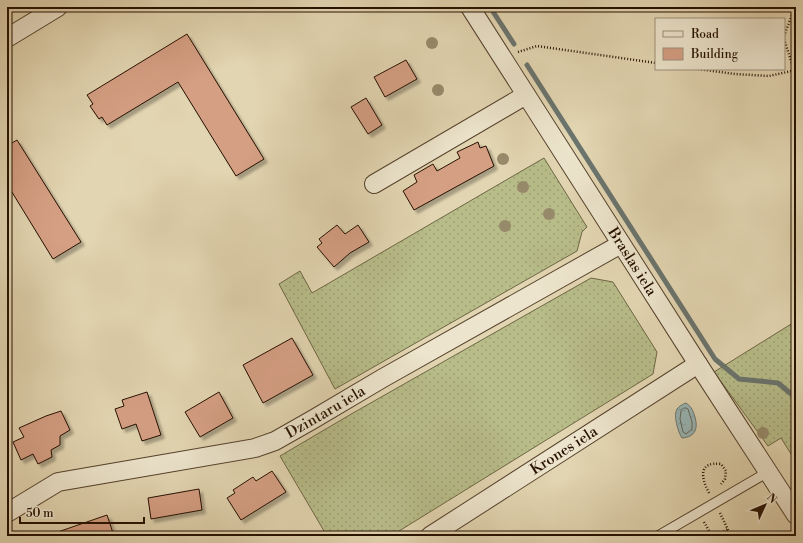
<svg xmlns="http://www.w3.org/2000/svg" width="803" height="543" font-family="'Libre Bodoni',serif">
  <defs>
    <pattern id="grass-dots" width="8" height="8" patternUnits="userSpaceOnUse"><rect width="8" height="8" fill="#b7bc89"/><path d="M2 2h.1M6 6h.1" fill="none" stroke="#9da174" stroke-width="1.8" stroke-linecap="round"/></pattern>
    <pattern id="water-ripples" width="26" height="14" patternUnits="userSpaceOnUse"><rect width="26" height="14" fill="#98b6b6"/><path d="M2 4q2-2 4 0t4 0M15 11q2-2 4 0t4 0" fill="none" stroke="#839b9b"/></pattern>
    <filter id="shadow"><feDropShadow dx="3.5" dy="3.5" stdDeviation="1" flood-color="#0004"/></filter>
  </defs>
  <rect width="100%" height="100%" fill="#e2d5b1"/>
  <filter id="stains"><feTurbulence type="fractalNoise" baseFrequency=".005" numOctaves="4"/><feColorMatrix values="0 0 0 0 .2 0 0 0 0 .09 0 0 0 0 .02 0 0 0 .5 -.17"/></filter>
  <radialGradient id="worn" r=".72"><stop offset=".6" stop-color="#630" stop-opacity="0"/><stop offset="1" stop-color="#630" stop-opacity=".3"/></radialGradient>
  <g fill="url(#grass-dots)" stroke="#6e6644">
    <path d="M544 158 587 227 582 232 577 251 335 389 279 284 300 271 312 293Z"/>
    <path d="M591 278 613 282 657 352 653 374 391 536H327L280 456 353 413Z"/>
    <path d="M796 321V462L781 438 768 446 714 372Z"/>
  </g>
  <path fill="url(#water-ripples)" stroke="#6a746d" d="M686 403C692 407 693 411 695 417 698 428 696 437 682 438 678 432 673 415 677 409 679 406 683 404 686 403Z"/>
  <g fill="none" stroke-linecap="round" stroke-linejoin="round">
    <path stroke="#5f635b" stroke-width="1" d="M684 408H686L688 409 692 422V429L686 434 683 432 680 419 681 411Z"/>
    <g stroke="#6a746d" stroke-width="5">
      <path d="M490 7 514 44"/>
      <path d="M527 65 715 359 739 379 778 383 796 398"/>
    </g>
  </g>
  <g fill="#d59f84" stroke="#261000" filter="url(#shadow)">
    <path d="M187 34 264 159 236 176 178 82 107 125 102 117 99 119 90 106 93 104 87 95Z"/>
    <path d="M406 60 417 79 385 97 374 77Z"/>
    <path d="M366 98 382 125 368 134 351 107Z"/>
    <path d="M17 140 81 242 53 259 7 184V146Z"/>
    <path d="M478 142 480 148 486 146 494 166 414 210 403 191 417 182 414 175 433 164 437 171 460 158 457 152Z"/>
    <path d="M337 225 345 234 358 225 369 242 350 253 334 267 317 247 322 243 319 239Z"/>
    <path d="M292 338 313 375 263 403 243 365Z"/>
    <path d="M147 392 161 435 142 441 136 424 122 429 115 409 124 406 122 400Z"/>
    <path d="M219 392 233 418 200 437 185 412Z"/>
    <path d="M61 411 70 430 60 436V445L51 450 52 457 38 464 33 454 21 460 13 442 24 437 19 428 46 416Z"/>
    <path d="M272 471 286 492 241 520 227 498 235 493 233 490 253 477 256 481Z"/>
    <path d="M199 489 202 510 151 519 148 498Z"/>
    <path d="M107 515 114 536H53L52 534Z"/>
  </g>
  <g fill="none" stroke-linecap="round" stroke-linejoin="round">
    <g stroke="#55412c" stroke-width="11">
      <path id="service" d="M658 536 768 472"/>
    </g>
    <g stroke="#55412c" stroke-width="20">
      <g id="minor">
        <path id="s1" d="M470 7 698 364 796 515"/>
        <path d="M7 38 58 7"/>
        <path d="M374 184 526 95"/>
        <path id="s2" d="M7 513 58 482 255 448 275 441 312 420 383 378 621 244"/>
        <path id="s3" d="M430 536 698 364"/>
      </g>
    </g>
    <g stroke="#261000" stroke-width="2.5" stroke-dasharray="1 2" stroke-linecap="butt">
      <path d="M784 36 795 7"/>
      <path d="M784 39 794 70"/>
      <path d="M518 52 537 46 656 63"/>
      <path d="M698 69 735 74 769 76 796 70"/>
      <path d="M709 493C701 478 698 461 721 464L726 471 725 479 721 484"/>
      <path d="M720 513 731 536"/>
      <path d="M704 522 712 536"/>
      <path d="M716 536 728 529"/>
    </g>
    <use href="#service" stroke="#ece4cc" stroke-width="9"/>
    <use href="#minor" stroke="#ece4cc" stroke-width="18"/>
  </g>
  <g fill="#978a6a">
    <circle cx="432" cy="43" r="6"/>
    <circle cx="438" cy="90" r="6"/>
    <circle cx="503" cy="159" r="6"/>
    <circle cx="523" cy="187" r="6"/>
    <circle cx="549" cy="214" r="6"/>
    <circle cx="505" cy="226" r="6"/>
    <circle cx="763" cy="433" r="6"/>
  </g>
  <g text-anchor="middle" stroke-width="3" stroke-linejoin="round" paint-order="stroke">
    <g font-size="15" fill="#261000" stroke="#ece4cc">
      <text dy="5" stroke="none"><textPath href="#s1" startOffset="302">Braslas iela</textPath></text>
      <text dy="5" stroke="none"><textPath href="#s2" startOffset="339">Dzintaru iela</textPath></text>
      <text dy="5" stroke="none"><textPath href="#s3" startOffset="159">Krones iela</textPath></text>
    </g>
  </g>
  <rect width="803" height="543" fill="none" stroke="#e2d5b1" stroke-width="24"/>
  <rect x="8" y="8" width="787" height="527" fill="none" stroke="#261000" stroke-width="2"/>
  <rect x="12" y="12" width="779" height="519" fill="none" stroke="#261000"/>
  <rect x="655" y="18" width="130" height="52" fill="#ece4cc" stroke="#9d8f7a"/>
  <rect x="663" y="31" width="20" height="6" fill="#ece4cc" stroke="#9d8f7a"/>
  <text x="691" y="38" font-size="12" fill="#261000">Road</text>
  <rect x="663" y="48" width="20" height="12" fill="#d59f84" stroke="#9d8f7a"/>
  <text x="691" y="58" font-size="12" fill="#261000">Building</text>
  <g transform="translate(765 505) rotate(46)" stroke="#ece4cc" stroke-width="3" paint-order="stroke">
  <path d="M0-3L7 15L0 10L-7 15Z" fill="#261000"/>
  <text y="-6" font-size="11" font-weight="bold" text-anchor="middle" fill="#261000">N</text>
  </g>
  <path d="M20 517v6h124v-6" fill="none" stroke="#261000" stroke-width="2"/>
  <text x="26" y="517" font-size="12" fill="#261000" stroke="#ece4cc" stroke-width="3" paint-order="stroke">50 m</text>
  <rect width="100%" height="100%" filter="url(#stains)"/>
  <rect width="100%" height="100%" fill="url(#worn)"/>
</svg>
